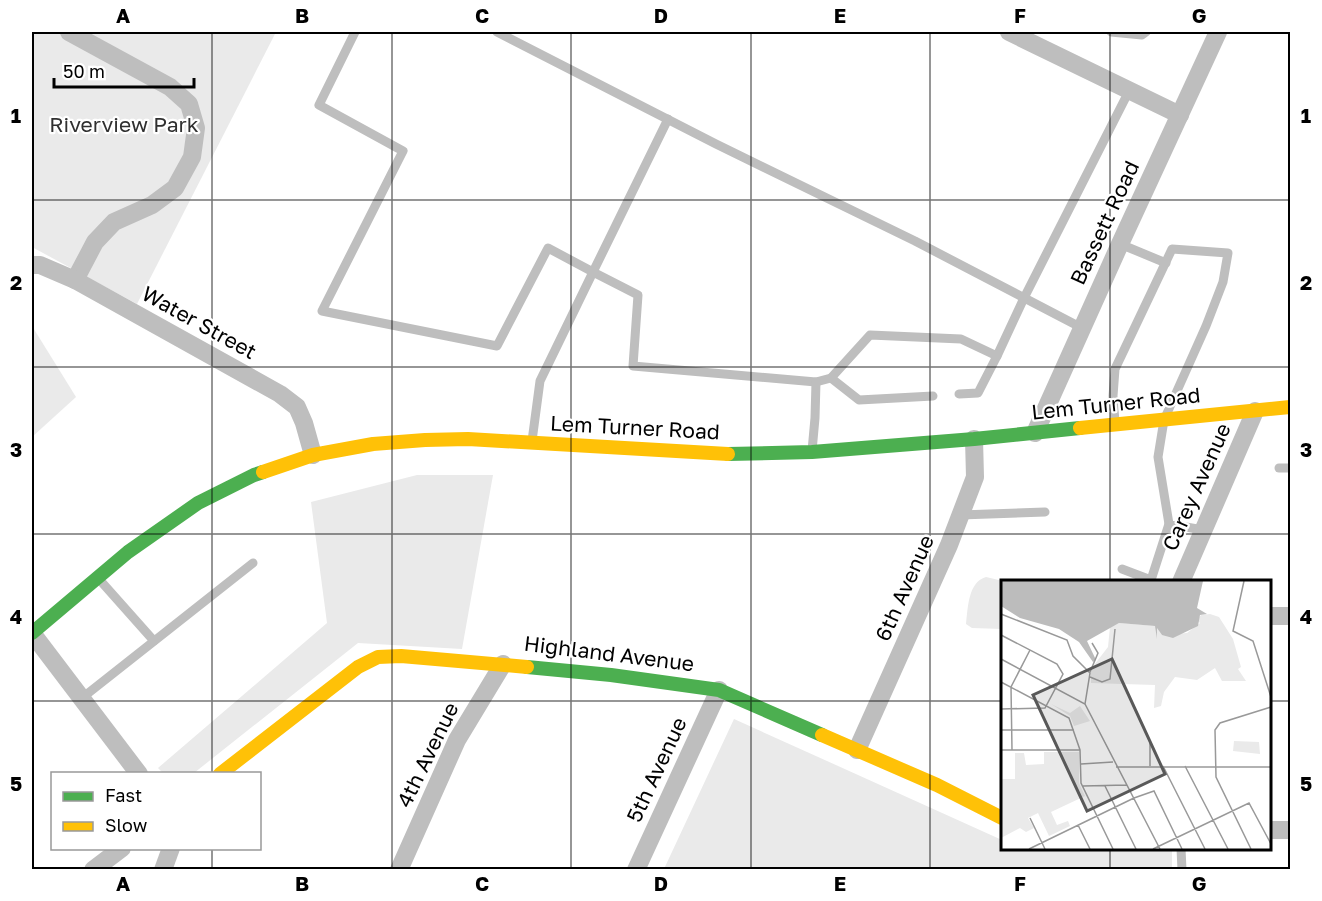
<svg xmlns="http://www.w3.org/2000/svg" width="1322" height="901" font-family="'Golos Text',sans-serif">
  <rect width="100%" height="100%" fill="#fff"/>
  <g fill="#eaeaea">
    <path d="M32 32H276L137 304 32 247Z"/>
    <path d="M32 326 76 397 32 437Z"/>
    <path d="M417 475H493L462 649 358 643 194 773H163L158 768 327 623 311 502Z"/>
    <path d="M986 577 1003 581 1002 629 972 628 966 624C968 608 968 582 986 577Z"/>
    <path d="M734 719 1002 840V848L1172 849V869H664Z"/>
  </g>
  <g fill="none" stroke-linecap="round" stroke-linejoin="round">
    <g stroke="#bebebe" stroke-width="9">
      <path d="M355 32 319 105 403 151 322 311 497 346 548 248 593 272 668 119"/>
      <path d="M497 32 716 144 915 241 1082 328"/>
      <path d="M1111 32 1142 35 1146 32"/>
      <path d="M1120 244 1166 263"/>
      <path d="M831 378 859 400 933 396"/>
      <path d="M959 394 978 393 997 356"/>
      <path d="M1115 422 1113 396 1115 369 1172 249 1228 253 1223 282 1206 326 1164 420 1158 457 1169 524 1203 530"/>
      <path d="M532 441 540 381 593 272 638 295 633 366 816 382 831 378 870 335 961 339 997 356 1024 298 1129 91"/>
      <path d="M812 451 815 418 816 382"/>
      <path d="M1279 468H1290"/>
      <path d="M960 515 1045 512"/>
      <path d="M1122 569 1151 580 1169 524"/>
      <path d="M98 578 154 641"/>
      <path d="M82 698 253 563"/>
      <path d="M1181 848 1182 870"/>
    </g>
    <g stroke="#bebebe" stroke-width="18">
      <path d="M69 32 170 87 189 104 196 128 192 157 175 188 152 205 114 222 95 242 75 280"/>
      <path d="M1009 32 1180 115"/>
      <path d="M32 265H40L75 280 280 394 297 407 304 423 313 455"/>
      <path d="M1035 433 1120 244 1218 32"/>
      <path d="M1181 582 1255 411"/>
      <path d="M1270 616H1290"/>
      <path d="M32 633 139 774"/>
      <path d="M857 750 949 545 975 477 974 439"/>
      <path d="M1270 830H1290"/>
      <path d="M93 870 122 848"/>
      <path d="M163 870 171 848"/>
      <path d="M399 870 457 740 503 664"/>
      <path d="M636 870 719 690"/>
    </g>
    <g stroke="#4caf50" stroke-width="14">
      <path d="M728 454 812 452 974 439 1080 428"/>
      <path d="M32 633 128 552 198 503 254 475 263 472"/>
      <path d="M527 667 611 675 719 690 822 735"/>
    </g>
    <g stroke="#ffc107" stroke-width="14">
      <path d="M1080 428 1290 407"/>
      <path d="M263 472 313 455 373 444 425 440 468 439 728 454"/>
      <path d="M822 735 937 785 1002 818"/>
      <path d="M220 774 358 667 378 657 401 656 527 667"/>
    </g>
  </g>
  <path fill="none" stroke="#000" stroke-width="1.5" stroke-opacity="0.55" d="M212 32V774M392 32V870M571 32V870M751 32V870M930 32V870M1110 32V582M32 200H1290M32 367H1290M32 534H1290M32 701H1002M1270 701H1290M212 848V870M1110 848V870"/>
  <g text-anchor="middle" stroke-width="4.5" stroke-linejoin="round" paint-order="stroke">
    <g font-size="21" fill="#303030" stroke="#fff">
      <text x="124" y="132">Riverview Park</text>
    </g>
    <g font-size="21" fill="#000" stroke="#fff">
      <text transform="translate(1105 223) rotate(-65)" y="7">Bassett Road</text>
      <text transform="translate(199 323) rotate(29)" y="7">Water Street</text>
      <text transform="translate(1116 404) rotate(-6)" y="7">Lem Turner Road</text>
      <text transform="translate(635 428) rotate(3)" y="7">Lem Turner Road</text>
      <text transform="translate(1197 487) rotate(-66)" y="7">Carey Avenue</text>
      <text transform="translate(905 588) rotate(-66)" y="7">6th Avenue</text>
      <text transform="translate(609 654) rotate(7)" y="7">Highland Avenue</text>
      <text transform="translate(428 755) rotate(-64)" y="7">4th Avenue</text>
      <text transform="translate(657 770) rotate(-65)" y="7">5th Avenue</text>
    </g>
  </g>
  <g transform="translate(1001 580)">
    <rect width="270" height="270" fill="#fff"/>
    <path d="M209 34 218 37 232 59 240 87 237 89 245 101H221L214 88 196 100 174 97 163 112 160 126 153 128 154 105 90 103V89L107 67 109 47 118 43 155 46V59L156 47 161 55 186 53 199 43 196 40 200 35ZM50 124 69 133 79 126 89 141 73 146 69 136ZM233 161 258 162 259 174 232 171ZM43 172H78V203L84 216 50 232 56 245 67 241 69 246 48 256 37 233 27 238 33 248 25 252 19 248 0 258V199H14V173H23L25 185 43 184Z" fill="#eaeaea"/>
    <path d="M0 1H202L196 28 206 34 199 35 197 46 172 58 161 55 156 48V59L154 46 118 43 86 61 95 80 92 82 78 62 58 49 19 38 0 26Z" fill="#bcbcbc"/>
    <path fill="none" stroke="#999" stroke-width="1.5" d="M243 1 232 51 252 61 270 117M0 34 66 60 72 76 89 93 84 124M0 55 56 84 62 94 44 128 0 129M0 79 84 124 159 269M89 92 97 73 91 63M89 97 101 102 109 99 114 49M0 102 68 138 79 170 80 203 112 269M0 150H73M0 170H79M11 170 10 107 29 70M80 184 112 182M149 186V160M162 186 204 269M184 186 227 269M115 187H270M82 206 126 205M104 206 135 269M133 218 153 211 181 269M29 238 44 269M77 245 89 269M28 269 133 218M152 269 248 223 270 264M250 269 215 197 214 150 219 143 270 127"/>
    <path fill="#595959" fill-opacity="0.15" stroke="#595959" stroke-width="3" d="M111 79 164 194 86 231 32 115Z"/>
    <rect width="270" height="270" fill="none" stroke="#000" stroke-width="3"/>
  </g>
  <rect width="1322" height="901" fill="none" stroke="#ffffff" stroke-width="66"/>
  <rect x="51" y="772" width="210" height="78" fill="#ffffff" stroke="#999999" stroke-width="1.5"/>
  <rect x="63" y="792" width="30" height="9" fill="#4caf50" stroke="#999999" stroke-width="1.5"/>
  <text x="105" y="802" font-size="18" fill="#000000">Fast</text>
  <rect x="63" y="822" width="30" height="9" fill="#ffc107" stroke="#999999" stroke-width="1.5"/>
  <text x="105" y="832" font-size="18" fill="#000000">Slow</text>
  <path d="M54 78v9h140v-9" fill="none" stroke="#000000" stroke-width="3"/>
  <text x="63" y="78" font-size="18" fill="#000000" stroke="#ffffff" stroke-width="4.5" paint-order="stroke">50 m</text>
  <rect x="33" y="33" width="1256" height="835" fill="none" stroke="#000" stroke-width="2"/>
  <g font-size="20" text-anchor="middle" font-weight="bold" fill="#000">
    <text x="123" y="23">A</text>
    <text x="302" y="23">B</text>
    <text x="482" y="23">C</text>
    <text x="661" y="23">D</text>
    <text x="840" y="23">E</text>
    <text x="1020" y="23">F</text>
    <text x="1199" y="23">G</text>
    <text x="16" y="123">1</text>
    <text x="1306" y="123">1</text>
    <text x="16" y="290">2</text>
    <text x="1306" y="290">2</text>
    <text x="16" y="457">3</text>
    <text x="1306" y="457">3</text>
    <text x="16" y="624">4</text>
    <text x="1306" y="624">4</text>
    <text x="16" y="791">5</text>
    <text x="1306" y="791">5</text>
    <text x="123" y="891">A</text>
    <text x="302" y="891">B</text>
    <text x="482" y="891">C</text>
    <text x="661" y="891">D</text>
    <text x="840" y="891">E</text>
    <text x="1020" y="891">F</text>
    <text x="1199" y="891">G</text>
  </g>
</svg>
